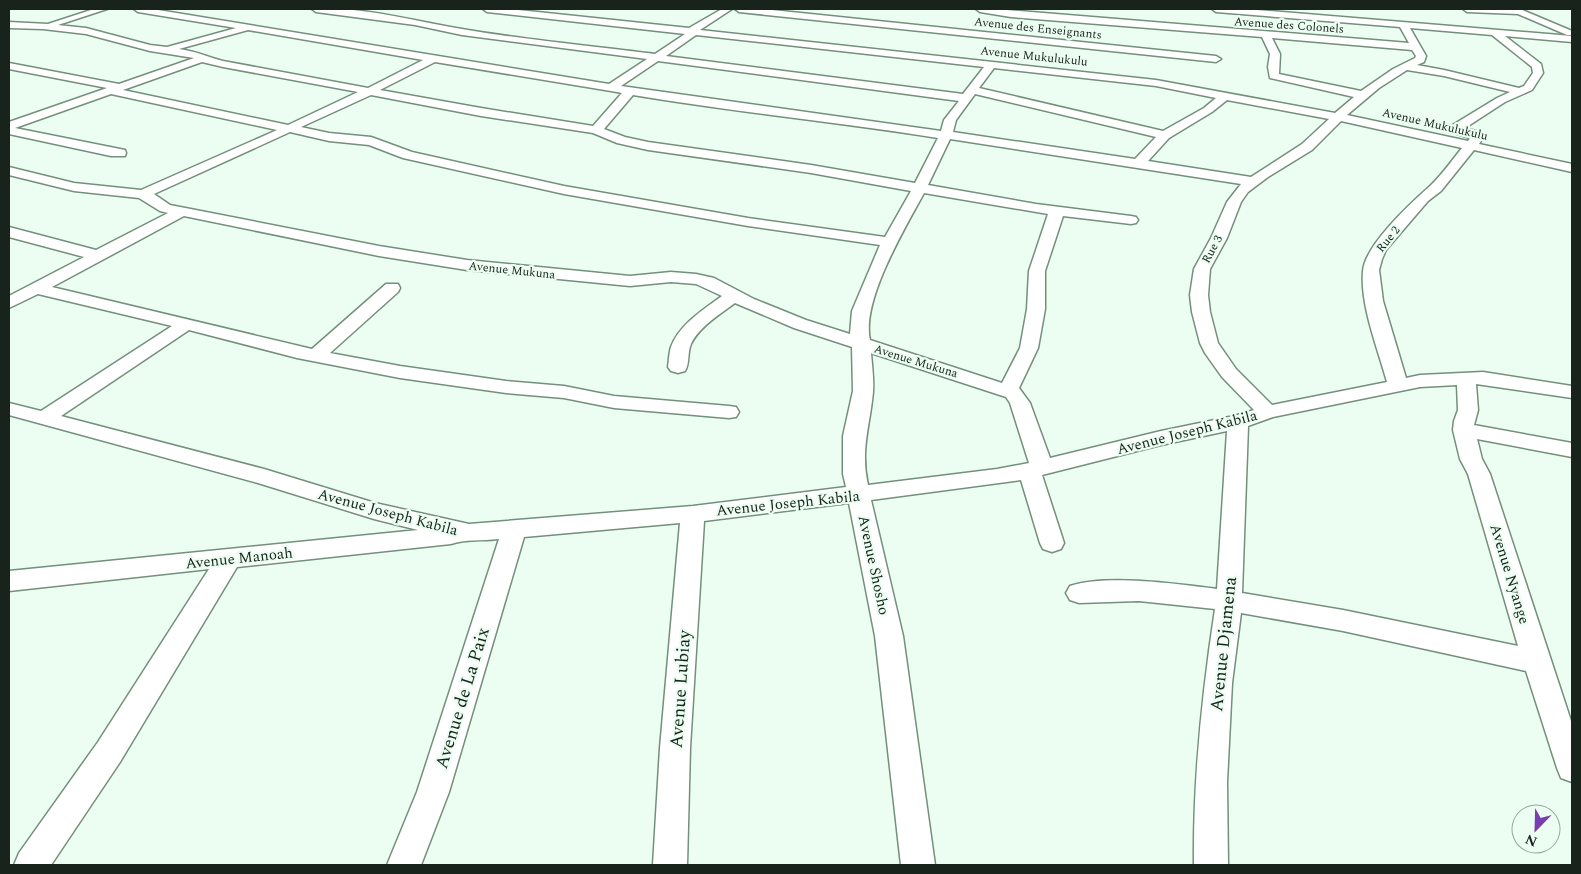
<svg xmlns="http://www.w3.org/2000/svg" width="1581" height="874" font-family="Spectral,serif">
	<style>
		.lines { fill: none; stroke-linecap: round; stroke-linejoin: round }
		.minor-casing { stroke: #748f7c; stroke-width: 3 }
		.minor { fill: #fff; fill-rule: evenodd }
		.labels { text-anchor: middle; stroke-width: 4.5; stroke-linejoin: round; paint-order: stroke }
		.far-street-label { font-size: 12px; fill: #18231c; stroke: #ecfef2 }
		.street-label { font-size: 15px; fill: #18231c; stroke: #ecfef2 }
		.near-street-label { font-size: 18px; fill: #18231c; stroke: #ecfef2 }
	</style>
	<rect width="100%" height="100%" fill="#ecfef2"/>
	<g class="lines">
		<g class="minor-casing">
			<g id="minor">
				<path d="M94,9H107L58,25L86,28L150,45L167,47L236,28L138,12L134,9H152L609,84L647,59L462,35L415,25L316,12L312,9C362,6 413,21 462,29C526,40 591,46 655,54L685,34L487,12L483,9H509L689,28L722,9H732L700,30L1156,80L1335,113L1354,97L1270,78L1268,67L1270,54L1262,37L1011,17L980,12L976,9H995L1409,43L1400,27L1216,12L1212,9H1245L1572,36V42L1505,36L1541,64L1543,73L1532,90L1505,102L1465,128L1479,132L1483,138L1479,144L1572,164V172L1474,150L1441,191L1428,201L1386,250L1382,259L1379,270L1383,301L1406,378L1420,375L1483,372L1572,386V398L1476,384L1478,410L1474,425L1572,443V457L1477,439L1482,459L1490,474L1572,724V782L1561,778L1557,768L1526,671L1343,631L1241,613L1232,683L1227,782L1228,865H1194C1193,779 1202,694 1215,609L1139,601L1079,603L1070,600L1066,593L1070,586C1107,574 1177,584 1217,589L1227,431L1161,445L1042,475L1064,543L1061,549L1052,552L1043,549L1040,543L1021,480L871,500L903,636L935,865H901L875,636L849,503L704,521L690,748L687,865H653L660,748L680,523L524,537L449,792L421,865H387L417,792L499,539C482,541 465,539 451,544L237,567L120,762L51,865H14L19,853L98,742L209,569L9,591V571L418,530L374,519L258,483L9,415V403L41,411L172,326L38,294L9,308V296L84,257L9,237V227L96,250L168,213L160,211L139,198L74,191L9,175V167L74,183L141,190L277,130L111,94L15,128L125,150L126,153L125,156H111L9,134V122L107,88L9,69V63L119,84L194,58L150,51L86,34L43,29L9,28V22L48,24ZM1410,28L1492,35L1532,67L1533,73L1524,86L1519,88L1444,70L1417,65L1424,62L1426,56ZM248,30L423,60L368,88L223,61C208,57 195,51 179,49ZM696,35L984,67L963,94L666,56ZM1272,38L1412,50L1416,56L1415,58L1393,69L1361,91L1279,74L1280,54ZM658,61L959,101L944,120L941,131L621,86ZM202,62L223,67L358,92L288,125L123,90ZM435,62L611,91L622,93L593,126L481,108L380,90ZM994,68L1156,86L1216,98L1204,108L1163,131L979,88ZM1407,70L1444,76L1510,92L1497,98L1451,126L1449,129L1451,132L1470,138L1468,141L1347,115L1379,88ZM975,94L1156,137L1135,159L953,132L956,120ZM371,95L481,116L593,133L617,143L648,150L811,173L911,191L885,237L748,218L564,186L412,152L371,137L329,133L301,127ZM633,95C734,112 837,122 938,138L915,183L811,165L648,142L625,137L604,129ZM1227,100L1329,119L1302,144L1251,177L1148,161L1169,138L1212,112ZM1341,121L1462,148C1452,160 1442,175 1430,186C1412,202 1365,245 1363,271C1360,305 1378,349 1387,382L1272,405L1236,369L1218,343L1210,312L1208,295L1210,269L1227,238L1241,202L1248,192L1268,177L1312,150ZM290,132L329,141L369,145L403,158L564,194L748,226L880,245L852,311L850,334L806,320L754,299L714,278L696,274L671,272L630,276L467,260L379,246L170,205L154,194ZM950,139L1241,184L1227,202L1211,238L1194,269L1190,295L1192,312L1200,343L1205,353L1222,377L1254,410L1234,416L1161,431L1050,458L1030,403L1019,388L1038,348L1045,309V271L1063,216L1131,224L1136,223L1138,220L1136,217L1131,216L1036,204L928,185ZM924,193L1048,214L1029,271L1027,309L1020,348L1002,383L870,340C861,301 905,228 924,193ZM184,216L379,256L467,270L630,286L671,282L696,284L722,296C704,309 679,325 671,347C669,353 669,361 668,367L671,371L678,373L685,371C690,363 687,353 691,344C699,327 720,314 735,303L794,328L852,347L853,391L843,436V474L846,487L693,506L469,524L375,503L264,469L61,416L189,330L297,358L400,378L506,393L564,398L614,408L729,418L736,417L739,412L736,407L729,406L614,396L564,386L506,381L400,366L330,353L398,292L400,288L398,284H386L312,349L52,287ZM871,353L1006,397L1010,403L1029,463L997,469L868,485C860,449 870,426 873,392C874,380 872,366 871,353ZM1457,385L1458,410L1454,421L1453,430L1460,459L1468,474L1518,646L1343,610L1242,593L1248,426L1273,417L1420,387Z"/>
				<path d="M735,9H762L1216,56L1221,59L1216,62L739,12Z"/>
				<path d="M1463,9H1520L1572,31V35H1567L1518,14L1467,12Z"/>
			</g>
		</g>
		<use href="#minor" class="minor"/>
	</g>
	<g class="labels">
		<g class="far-street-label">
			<text transform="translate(1289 25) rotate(4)" y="4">Avenue des Colonels</text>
			<text transform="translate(1038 28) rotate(6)" y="4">Avenue des Enseignants</text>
			<text transform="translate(1034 56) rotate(6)" y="4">Avenue Mukulukulu</text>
			<text transform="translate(1435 124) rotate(13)" y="4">Avenue Mukulukulu</text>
			<text transform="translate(1388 239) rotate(-51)" y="4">Rue 2</text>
			<text transform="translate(1212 249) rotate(-62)" y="4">Rue 3</text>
			<text transform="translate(512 270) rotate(6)" y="4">Avenue Mukuna</text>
			<text transform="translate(916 361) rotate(17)" y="4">Avenue Mukuna</text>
		</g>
		<g class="street-label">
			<text transform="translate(1187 432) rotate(-14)" y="5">Avenue Joseph Kabila</text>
			<text transform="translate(788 503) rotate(-6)" y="5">Avenue Joseph Kabila</text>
			<text transform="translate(388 512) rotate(15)" y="5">Avenue Joseph Kabila</text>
			<text transform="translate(239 558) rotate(-6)" y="5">Avenue Manoah</text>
			<text transform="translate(874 565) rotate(78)" y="5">Avenue Shosho</text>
			<text transform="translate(1510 574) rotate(73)" y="5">Avenue Nyange</text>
		</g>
		<g class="near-street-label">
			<text transform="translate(1223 644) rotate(-84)" y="6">Avenue Djamena</text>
			<text transform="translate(680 689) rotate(-86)" y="6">Avenue Lubiay</text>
			<text transform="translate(462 698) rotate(-73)" y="6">Avenue de La Paix</text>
		</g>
	</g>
	<rect width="1581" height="874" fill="none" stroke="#18231c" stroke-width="20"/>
	<g transform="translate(1536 829) rotate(203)"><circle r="24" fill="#ecfef2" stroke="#97a69c"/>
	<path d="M0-4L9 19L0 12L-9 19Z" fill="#793db3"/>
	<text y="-8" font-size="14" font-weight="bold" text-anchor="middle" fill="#18231c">N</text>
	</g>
</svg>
